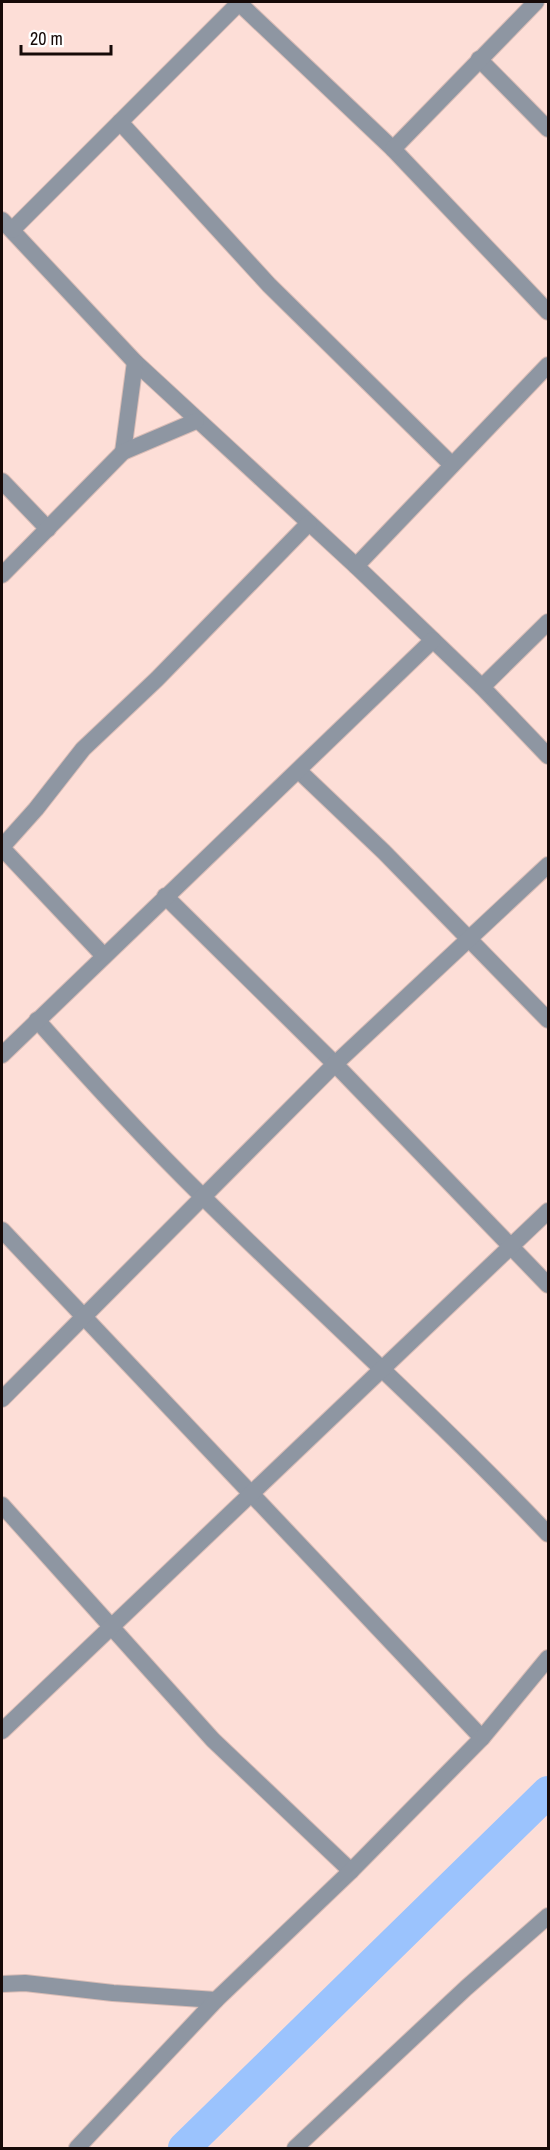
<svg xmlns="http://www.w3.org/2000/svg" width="550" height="2150" font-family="'Archivo Narrow',sans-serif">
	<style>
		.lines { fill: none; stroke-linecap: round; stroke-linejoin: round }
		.canal { stroke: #9bc3fd; stroke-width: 32 }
		.minor-casing { stroke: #d8bcb6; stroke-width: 18 }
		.minor { stroke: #8e96a2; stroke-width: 16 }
	</style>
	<rect width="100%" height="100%" fill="#fdded7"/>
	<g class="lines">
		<path class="canal" d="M184,2148L548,1792"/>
		<g class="minor-casing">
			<g id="minor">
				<path d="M239,3L393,149L548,312"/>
				<path d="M479,59L548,129"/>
				<path d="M120,122L269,285L452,465"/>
				<path d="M393,149L536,2"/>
				<path d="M2,220L135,362L356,566L482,687L548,756"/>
				<path d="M12,230L240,2"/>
				<path d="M123,452L135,362"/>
				<path d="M2,481L48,529"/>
				<path d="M356,566L548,365"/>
				<path d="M2,575L123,452L196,421"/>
				<path d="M482,687L548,622"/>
				<path d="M299,771L384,852L548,1020"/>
				<path d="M2,847L36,809L83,749L157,679L309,523"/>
				<path d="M2,848L103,955"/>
				<path d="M165,896L335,1064L548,1285"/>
				<path d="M37,1020C90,1080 144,1139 201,1195C316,1309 437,1417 548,1534"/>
				<path d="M2,1055L433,640"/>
				<path d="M2,1230L482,1738"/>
				<path d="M2,1399L335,1064L548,865"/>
				<path d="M2,1505L213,1740L351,1871"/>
				<path d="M2,1731L548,1211"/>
				<path d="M2,1984L25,1983L113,1993L216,2000"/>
				<path d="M77,2148L216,2000L351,1871L482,1738L548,1658"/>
				<path d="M295,2148L466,1988L548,1916"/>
			</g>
		</g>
		<use href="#minor" class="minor"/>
	</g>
	<rect width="550" height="2150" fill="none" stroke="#160a08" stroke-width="6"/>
	<path d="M21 45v9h90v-9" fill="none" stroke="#160a08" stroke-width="3"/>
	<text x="30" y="45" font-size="18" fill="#160a08" stroke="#ffffff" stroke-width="4.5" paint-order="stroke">20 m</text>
</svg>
